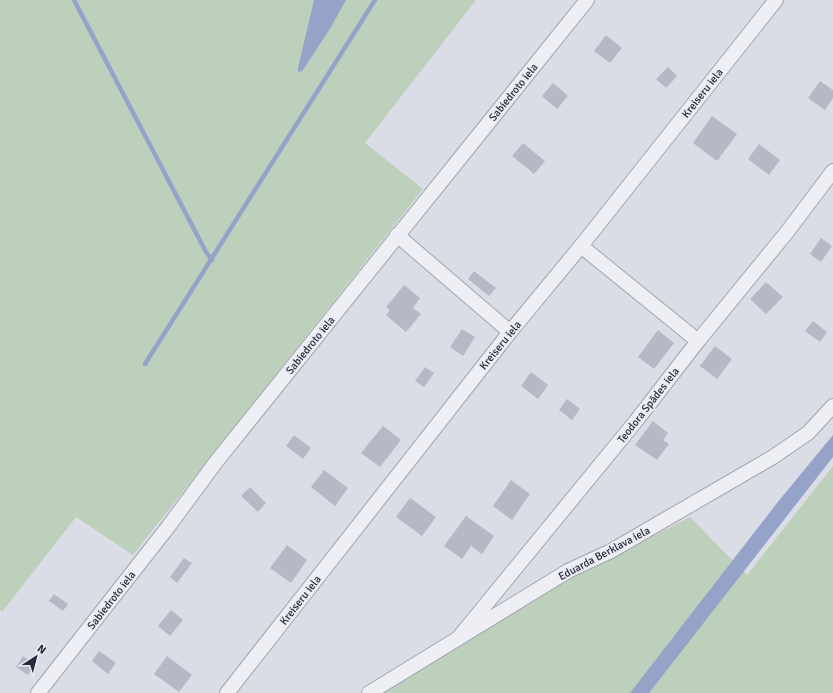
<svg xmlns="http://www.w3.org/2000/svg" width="833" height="693" font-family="Signika,sans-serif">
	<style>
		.green { fill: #bdd0bc }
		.water { fill: #95a3c8 }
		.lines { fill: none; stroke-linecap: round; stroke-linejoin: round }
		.stream { stroke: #95a3c8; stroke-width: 4.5 }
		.building { fill: #b6b8c6 }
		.minor-casing { stroke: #a1a3b0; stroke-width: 16 }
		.minor { stroke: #eeeff4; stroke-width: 14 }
		.labels { text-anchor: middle; stroke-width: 4; stroke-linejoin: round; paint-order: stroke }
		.street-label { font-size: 11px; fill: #25293c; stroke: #eaecf4 }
	</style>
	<rect width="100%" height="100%" fill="#dbdde6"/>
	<g class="green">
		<path d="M0,0H476L365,143L423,189L133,555L76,517L2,612L0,610Z"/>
		<path d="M833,466V693H383L571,578L690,517L747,575Z"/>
	</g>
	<g class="water">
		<path d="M314,0H346L331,27L305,67L302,71L298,72V68Z"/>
		<path d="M833,435V457L649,693H630L777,503Z"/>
	</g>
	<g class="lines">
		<g class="stream">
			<path d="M74,0L206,252L212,260"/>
			<path d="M145,364L375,0"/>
		</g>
	</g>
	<g class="building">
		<path d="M606,35L622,48L610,63L594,51Z"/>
		<path d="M668,67L677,76L666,88L656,79Z"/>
		<path d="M820,81L833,90V98L825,110L808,98Z"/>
		<path d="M553,83L568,96L557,109L542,96Z"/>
		<path d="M712,116L737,134L717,161L693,143Z"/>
		<path d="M523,143L545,161L534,174L512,156Z"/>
		<path d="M759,144L780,160L769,175L748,159Z"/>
		<path d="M821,238L832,246L821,262L810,254Z"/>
		<path d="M474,271L496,288L489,296L468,279Z"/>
		<path d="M766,282L783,297L766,314L750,299Z"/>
		<path d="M404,285L420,298L413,308L421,314L406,332L386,315L390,310L386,307Z"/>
		<path d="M813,321L827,332L820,342L805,331Z"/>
		<path d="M462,329L475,337L463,356L450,347Z"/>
		<path d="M658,330L674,343L654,369L638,357Z"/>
		<path d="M715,346L732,359L717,379L700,366Z"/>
		<path d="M425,367L434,373L424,387L415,381Z"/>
		<path d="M531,372L548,385L538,399L521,386Z"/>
		<path d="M567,399L580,409L572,420L559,410Z"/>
		<path d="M653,421L668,433L663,440L669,444L657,460L635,445Z"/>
		<path d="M383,426L401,440L380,467L361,453Z"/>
		<path d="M294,435L311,448L303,459L286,446Z"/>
		<path d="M324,470L348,488L335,506L311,487Z"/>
		<path d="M511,480L530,494L512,520L493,506Z"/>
		<path d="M250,487L266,503L258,512L241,496Z"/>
		<path d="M410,498L436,517L422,536L396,517Z"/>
		<path d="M466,516L494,536L482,554L471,546L462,559L444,546Z"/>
		<path d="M287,545L307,560L291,583L270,568Z"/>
		<path d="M184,558L192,563L177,583L170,577Z"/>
		<path d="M54,594L68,604L63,611L49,601Z"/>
		<path d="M171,610L183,620L170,636L158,626Z"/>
		<path d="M99,651L116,663L108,674L92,661Z"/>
		<path d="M23,656L35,664L28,675L16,667Z"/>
		<path d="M167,656L192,675L179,692L154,674Z"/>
	</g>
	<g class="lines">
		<g class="minor-casing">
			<g id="minor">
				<path d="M397,235L510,332"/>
				<path d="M581,246L698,341"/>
				<path d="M460,636L636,421L698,341L787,232L833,171"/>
				<path d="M38,693L168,527L216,462L587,0"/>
				<path d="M227,693L510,332L581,246L776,0"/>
				<path d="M369,693L568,571L611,551L773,457L808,433L833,406"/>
			</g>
		</g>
		<use href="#minor" class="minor"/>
	</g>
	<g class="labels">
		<g class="street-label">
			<text transform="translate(513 92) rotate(-51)" y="4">Sabiedroto iela</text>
			<text transform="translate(702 93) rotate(-52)" y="4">Kreiseru iela</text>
			<text transform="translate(310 345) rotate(-51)" y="4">Sabiedroto iela</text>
			<text transform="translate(500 345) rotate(-51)" y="4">Kreiseru iela</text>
			<text transform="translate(648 405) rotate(-52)" y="4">Teodora Spādes iela</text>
			<text transform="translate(604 553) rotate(-28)" y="4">Eduarda Berklava iela</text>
			<text transform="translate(111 600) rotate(-52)" y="4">Sabiedroto iela</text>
			<text transform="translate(300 600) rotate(-52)" y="4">Kreiseru iela</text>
		</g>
	</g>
	<g transform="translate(36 657) rotate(36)" stroke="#eaecf4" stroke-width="3" paint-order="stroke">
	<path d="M0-3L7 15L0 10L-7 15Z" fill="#25293c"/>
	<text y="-6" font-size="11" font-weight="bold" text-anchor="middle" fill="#25293c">N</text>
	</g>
</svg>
